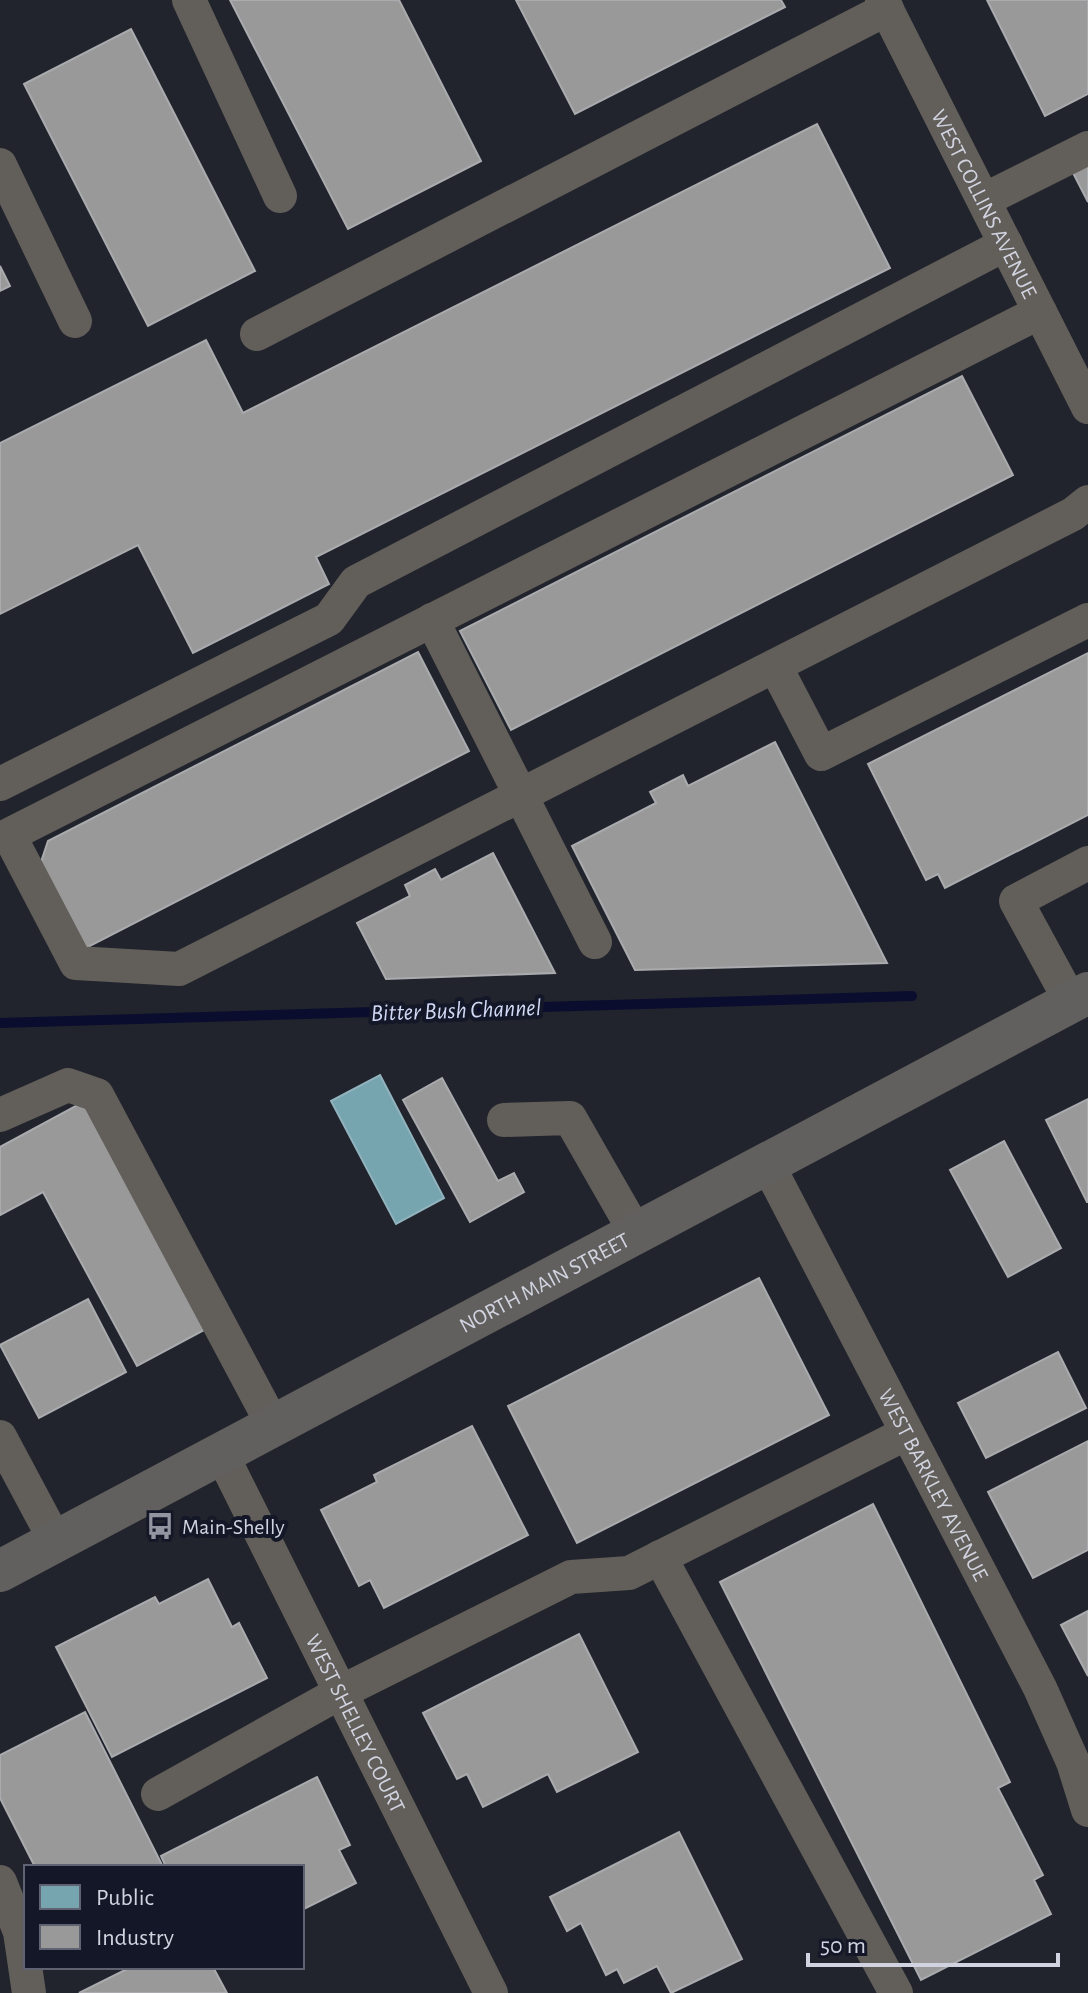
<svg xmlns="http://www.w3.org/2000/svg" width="1088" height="1993" font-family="'Alegreya Sans',sans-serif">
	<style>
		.public { fill: #76a5af; stroke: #91b3be; stroke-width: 2 }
		.industry { fill: #999; stroke: #aaabae; stroke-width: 2 }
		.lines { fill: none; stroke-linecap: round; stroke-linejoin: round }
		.stream { stroke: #0a0d2e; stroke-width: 10 }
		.minor { stroke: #625e5a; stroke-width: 34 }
		.major { stroke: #62605e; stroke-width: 42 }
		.labels { text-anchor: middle; stroke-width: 8; stroke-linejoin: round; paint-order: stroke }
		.street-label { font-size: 22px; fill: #d1d4e0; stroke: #131727 }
		.poi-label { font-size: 22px; fill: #d1d4e0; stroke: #131727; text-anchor: start }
		.water-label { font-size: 24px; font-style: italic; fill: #d1d9f5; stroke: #131727 }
	</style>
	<rect width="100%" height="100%" fill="#21242c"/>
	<path class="public" d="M380,1075L444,1198L396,1224L331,1101Z"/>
	<g class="industry">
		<path d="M230,0H399L481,161L348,229Z"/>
		<path d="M516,0H781L785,7L575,114Z"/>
		<path d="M987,0H1088V94L1045,116Z"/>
		<path d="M131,29L255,271L148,326L24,84Z"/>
		<path d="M817,124L890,268L316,557L329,584L193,653L138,545L0,614V443L206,340L243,413Z"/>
		<path d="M1088,163V202L1072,171Z"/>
		<path d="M0,266L10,286L0,291Z"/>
		<path d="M962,376L1013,475L511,730L460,631Z"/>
		<path d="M418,652L469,751L86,948L41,862L48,841Z"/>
		<path d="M1088,653V815L945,888L938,874L926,880L868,764Z"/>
		<path d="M775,742L887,963L635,970L572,846L656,803L650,792L683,775L688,786Z"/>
		<path d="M493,853L555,973L386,979L357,923L410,896L405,885L435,869L441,880Z"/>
		<path d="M442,1078L498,1181L514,1173L524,1192L470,1222L403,1100Z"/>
		<path d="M1088,1099V1202H1087L1046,1120Z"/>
		<path d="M83,1102L204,1330L137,1366L43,1192L0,1215V1147Z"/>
		<path d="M1004,1141L1061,1248L1008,1277L950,1170Z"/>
		<path d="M759,1278L829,1415L577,1543L508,1406Z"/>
		<path d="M88,1299L126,1372L39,1418L0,1345Z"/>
		<path d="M1058,1352L1086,1408L986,1458L958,1403Z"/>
		<path d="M472,1426L528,1535L384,1608L370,1580L359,1586L321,1510L377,1482L374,1475Z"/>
		<path d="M1088,1441V1550L1033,1578L988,1492Z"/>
		<path d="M873,1504L1010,1782L998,1788L1043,1875L1034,1880L1051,1914L921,1980L720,1582Z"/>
		<path d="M208,1579L232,1627L239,1623L267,1678L112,1757L56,1647L155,1597L159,1604Z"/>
		<path d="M1088,1611V1676L1061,1625Z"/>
		<path d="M579,1634L638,1752L557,1792L548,1774L483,1807L467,1774L457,1779L423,1713Z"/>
		<path d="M85,1712L162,1865L159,1867H35L0,1798V1755Z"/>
		<path d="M317,1777L350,1845L339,1850L356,1883L302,1910V1867H166L161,1856Z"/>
		<path d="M679,1832L742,1959L671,1993L657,1966L624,1983L617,1969L606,1975L581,1923L567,1931L550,1897Z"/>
		<path d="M131,1967H213L227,1993H79Z"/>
	</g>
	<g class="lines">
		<path class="stream" d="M0,1023L912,996"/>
		<g class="minor">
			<path d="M189,0L280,196"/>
			<path id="s1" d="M882,0L1088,407"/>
			<path d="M0,165L75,321"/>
			<path d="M984,200L1088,148"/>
			<path d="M1040,312L9,835L76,963L179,969L1073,514L1088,502"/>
			<path d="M257,334L887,9"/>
			<path d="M432,620L595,942"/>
			<path d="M775,666L821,754L1088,620"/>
			<path d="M0,784L329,619L356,582L1006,244"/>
			<path d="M1071,1002L1016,901L1088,863"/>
			<path d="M0,1115L68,1085L97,1095L274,1427"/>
			<path d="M504,1120L570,1118L637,1235"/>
			<path id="s2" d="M768,1165L1040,1688L1073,1762L1088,1810"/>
			<path d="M0,1437L56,1542"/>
			<path id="s3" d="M222,1455L491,1993"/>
			<path d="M660,1557L896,1993"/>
			<path d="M158,1794L341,1692L571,1577L629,1573L907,1433"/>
			<path d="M0,1882L20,1932L29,1993"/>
		</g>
		<path class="major" id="s4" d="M0,1571L1088,993"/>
	</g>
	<defs>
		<g id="bus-bare" transform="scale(2.16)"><path d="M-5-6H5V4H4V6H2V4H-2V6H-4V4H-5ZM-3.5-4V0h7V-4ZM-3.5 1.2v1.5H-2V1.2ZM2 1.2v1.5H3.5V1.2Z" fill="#9396a1" stroke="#131727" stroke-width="2.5" paint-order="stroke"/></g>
	</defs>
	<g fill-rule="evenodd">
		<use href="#bus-bare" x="160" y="1526"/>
	</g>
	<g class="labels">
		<g class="street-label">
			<text dy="8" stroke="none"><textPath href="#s1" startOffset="228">WEST COLLINS AVENUE</textPath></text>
			<text dy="8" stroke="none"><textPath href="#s4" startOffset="616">NORTH MAIN STREET</textPath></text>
			<text dy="8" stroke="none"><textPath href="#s2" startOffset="360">WEST BARKLEY AVENUE</textPath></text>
			<text dy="8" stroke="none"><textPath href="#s3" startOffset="300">WEST SHELLEY COURT</textPath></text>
		</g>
		<g class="poi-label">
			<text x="182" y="1534">Main-Shelly</text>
		</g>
		<g class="water-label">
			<text transform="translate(456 1010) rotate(-2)" y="8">Bitter Bush Channel</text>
		</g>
	</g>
	<rect x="24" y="1865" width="280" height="104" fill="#131727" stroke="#5f6371" stroke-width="2"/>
	<rect x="40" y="1885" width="40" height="24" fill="#76a5af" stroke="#5f6371" stroke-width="2"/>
	<text x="96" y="1905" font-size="24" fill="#d1d4e0">Public</text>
	<rect x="40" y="1925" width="40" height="24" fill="#999999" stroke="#5f6371" stroke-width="2"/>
	<text x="96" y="1945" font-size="24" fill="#d1d4e0">Industry</text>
	<path d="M808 1953v12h250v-12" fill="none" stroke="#d1d4e0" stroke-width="4"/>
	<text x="820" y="1953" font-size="24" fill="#d1d4e0" stroke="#131727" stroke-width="6" paint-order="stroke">50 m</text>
</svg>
